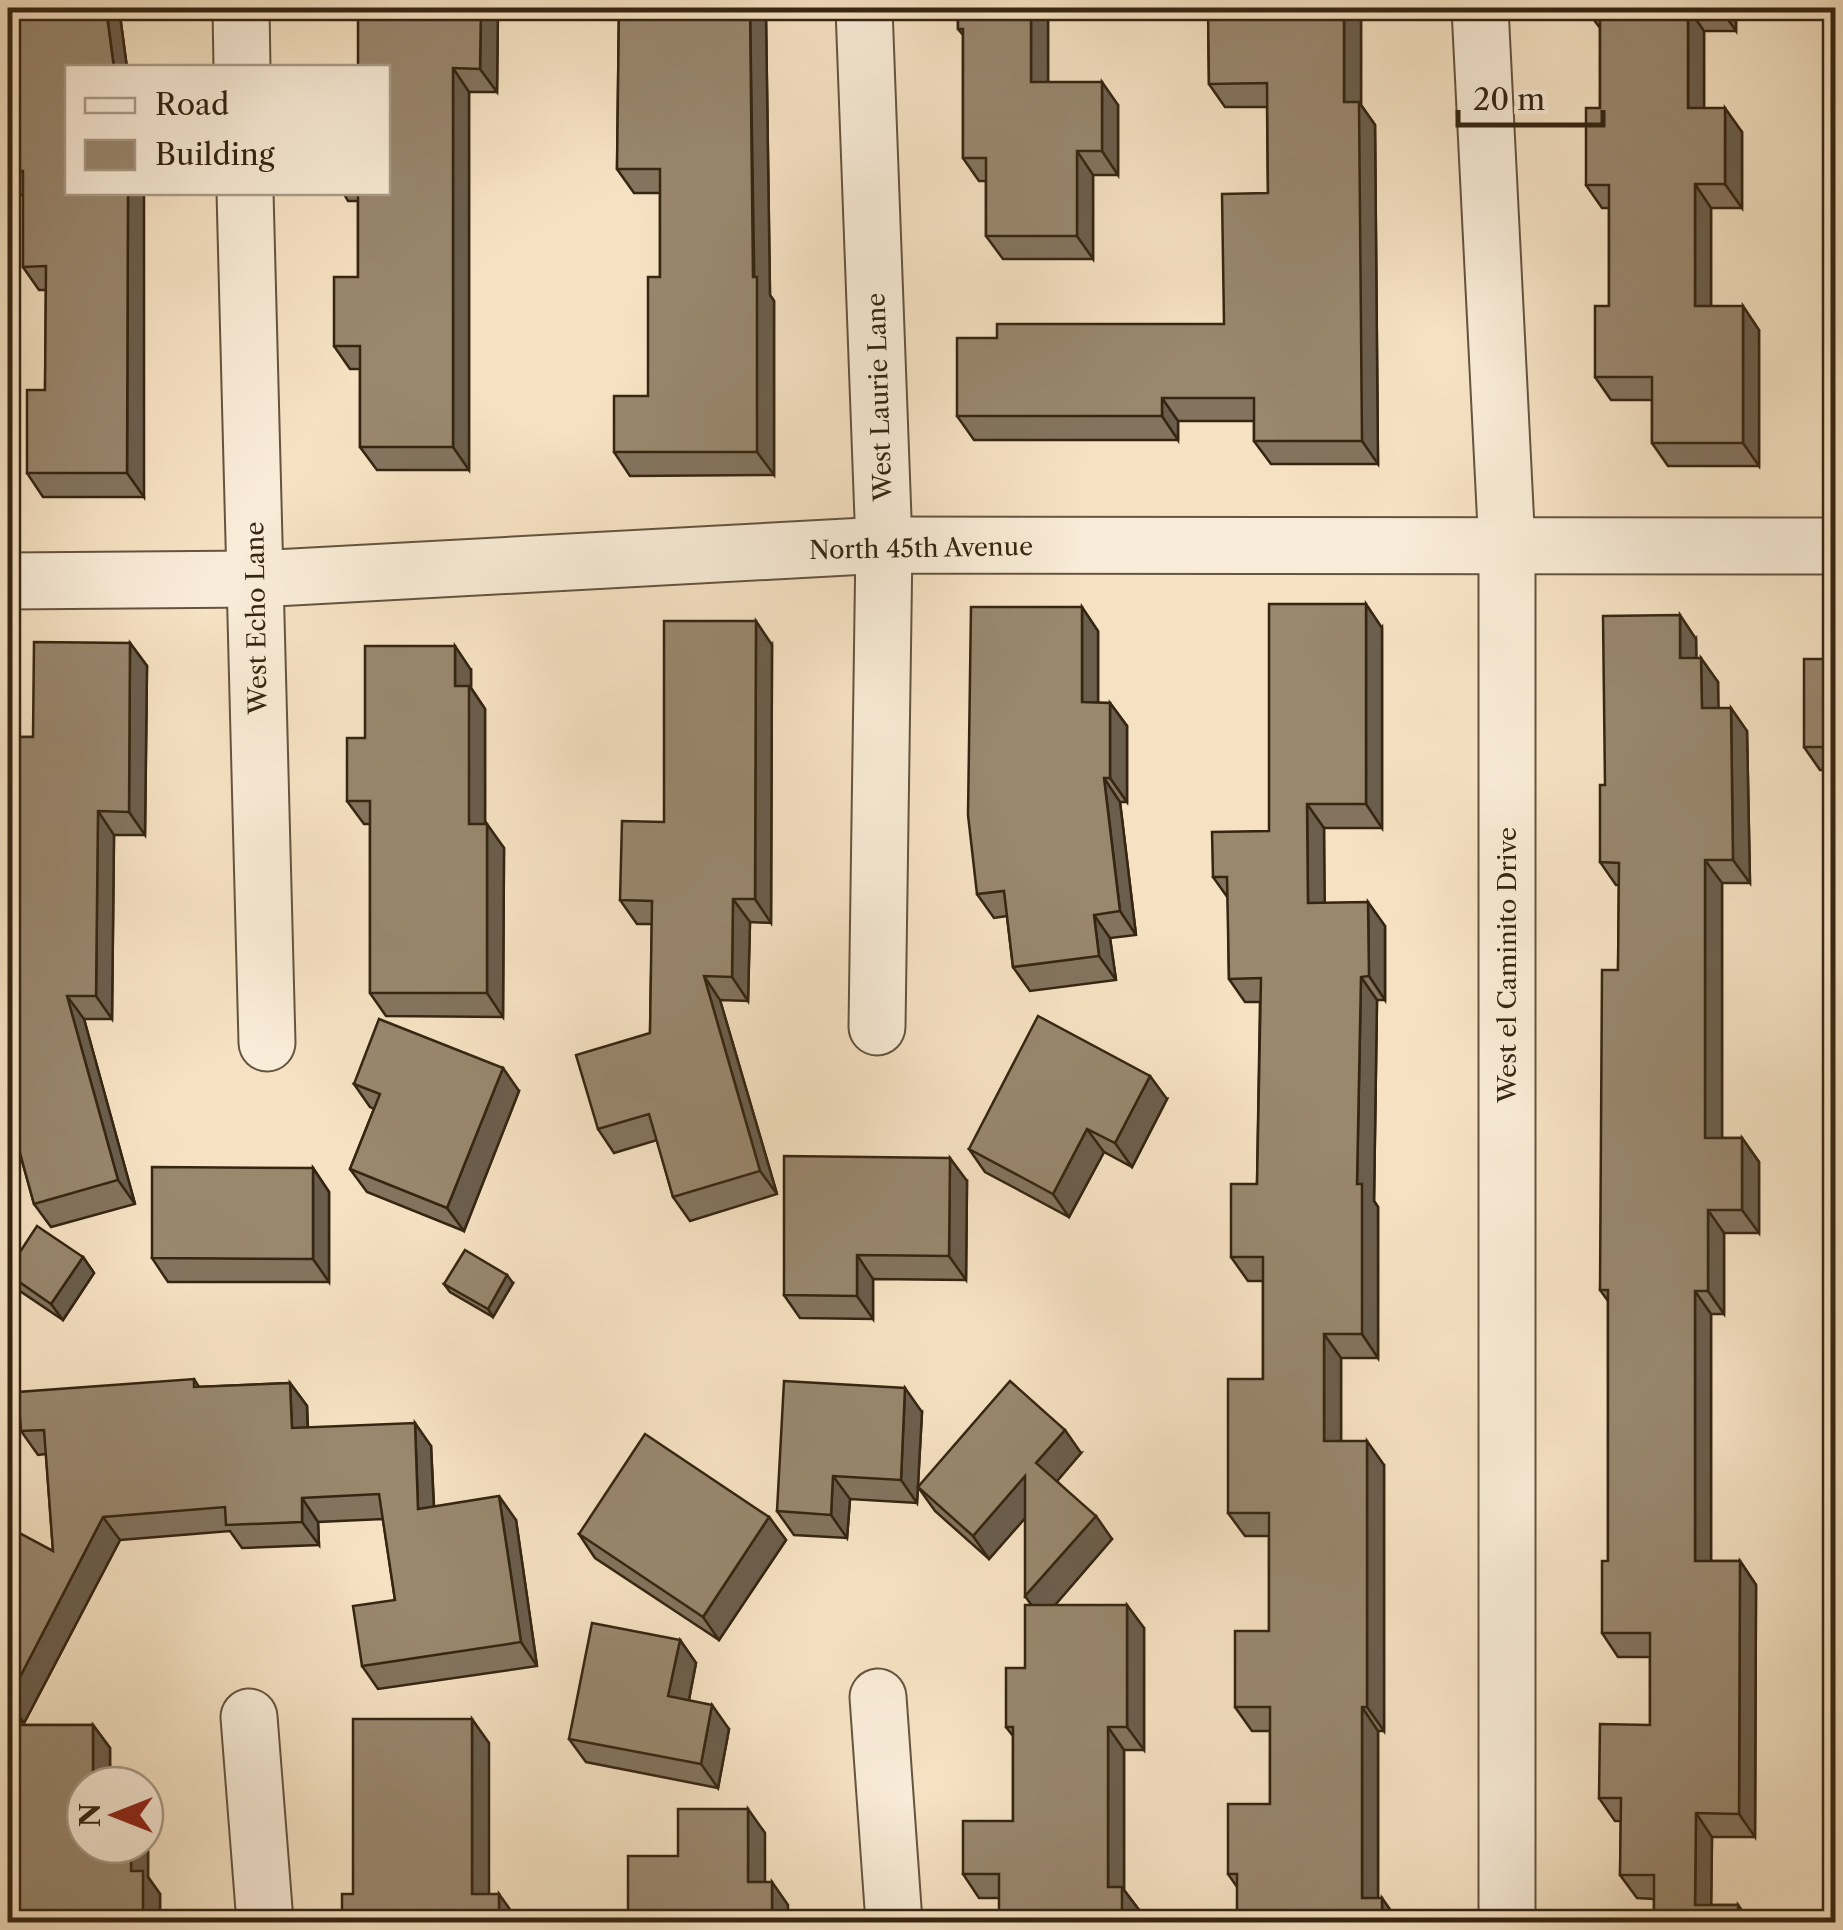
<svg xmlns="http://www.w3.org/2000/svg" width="1843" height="1930" font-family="'Libre Caslon Text',serif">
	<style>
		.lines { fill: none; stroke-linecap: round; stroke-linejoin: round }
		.minor-casing { stroke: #65543e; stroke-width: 59 }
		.minor { stroke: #f9ecd8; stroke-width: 55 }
		.wall { fill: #84745f; stroke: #352511; stroke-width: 2.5 }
		.shaded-wall { fill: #6b5e4d; stroke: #352511; stroke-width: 2.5 }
		.building { fill: #99876e; stroke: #352511; stroke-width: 2.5 }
		.labels { text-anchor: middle; stroke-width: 9; stroke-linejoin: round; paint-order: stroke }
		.street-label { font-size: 25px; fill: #352511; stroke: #f9ecd8 }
	</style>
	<rect width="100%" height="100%" fill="#f6e2c3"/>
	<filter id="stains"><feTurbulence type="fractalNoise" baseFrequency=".002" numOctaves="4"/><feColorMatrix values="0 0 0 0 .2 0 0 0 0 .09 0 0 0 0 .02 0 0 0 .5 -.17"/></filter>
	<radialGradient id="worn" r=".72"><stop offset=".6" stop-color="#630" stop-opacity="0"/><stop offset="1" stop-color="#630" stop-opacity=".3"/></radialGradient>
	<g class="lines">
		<g class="minor-casing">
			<g id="minor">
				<path d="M241,8L242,68"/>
				<path d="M864,8L884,545L877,1027"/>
				<path d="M1480,8L1507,548V1922"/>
				<path d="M245,192L267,1043"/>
				<path d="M8,581L256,579L884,545L1836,546"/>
				<path d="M878,1697L894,1922"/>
				<path d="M249,1717L265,1922"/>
			</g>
		</g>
		<use href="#minor" class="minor"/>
	</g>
	<g class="wall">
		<path d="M8,8H119L127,68H68L144,497H43L27,473L45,390L46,290H39L23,267V195H8Z"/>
		<path d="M358,8H498L497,92H469V470H377L360,447V369H350L334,346L358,277V201H348L343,192H388Z"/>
		<path d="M619,8H760L766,17L770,295L774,301V475L630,476L614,452L648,396L660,277V193H634L617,169Z"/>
		<path d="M958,8H1084V12L1048,11V82L1118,105V175H1093V259H1003L986,236V181H979L963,158V35L958,29Z"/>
		<path d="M1208,8H1353L1361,19V105L1375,125L1378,464H1271L1254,441V421H1178V440H974L957,416L997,338L1224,324L1268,193L1267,107H1225L1209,84Z"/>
		<path d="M1585,8H1736V31H1704V108L1742,132V208H1711V306L1759,330V466H1668L1652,443V400H1611L1595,377L1609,306V208H1602L1586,185L1600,108V28Z"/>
		<path d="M1382,628V828H1324V903L1385,926V1000H1377L1374,1201L1378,1207V1358H1341V1441L1384,1465V1731H1378V1898L1398,1922L1237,1887L1228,1874L1270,1804V1731H1252L1235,1707L1269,1631V1536H1245L1228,1513L1263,1379V1281H1248L1231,1257L1257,1184L1260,1002H1245L1229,979L1228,898L1213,877L1269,831Z"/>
		<path d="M1098,631V703H1110L1127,726V802H1120L1136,935L1110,938L1116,980L1030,991L1013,967L1007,916L994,918L977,894Z"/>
		<path d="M1696,639V658L1718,682V708L1747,731L1750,883H1722V1138H1742L1759,1162V1233H1724V1314H1711V1561H1740L1756,1585L1755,1837H1712L1711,1905H1738L1750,1922H1654V1899L1637,1898L1620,1875L1621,1821H1615L1599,1798L1650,1725V1657H1618L1602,1633L1608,1561V1301L1600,1290L1618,970L1619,885H1616L1600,862L1605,785Z"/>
		<path d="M130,643L147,666L145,835H114L112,1019H84L135,1204L51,1227L34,1204L19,1150L8,1153V737H33Z"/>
		<path d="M772,645L771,923L750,922L748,1001L720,1000L777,1194L690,1221L673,1197L657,1140L614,1153L598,1129L650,1033L652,924H637L620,900L664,822Z"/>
		<path d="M1836,659V770H1820L1804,747Z"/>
		<path d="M471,670V688L485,709V824L504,848L503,1017L386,1016L370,993V824H364L347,801L365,738Z"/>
		<path d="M354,1084L519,1091L464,1231L367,1192L350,1169L374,1109L370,1107Z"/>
		<path d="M1167,1099L1132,1167L1104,1152L1069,1217L985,1172L969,1149Z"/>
		<path d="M313,1168L329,1192V1282H168L152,1258Z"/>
		<path d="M967,1181L966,1280L873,1279V1319L800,1318L784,1295Z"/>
		<path d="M83,1257L94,1273L63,1320L17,1289L8,1275V1270Z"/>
		<path d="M513,1283L493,1317L450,1292L444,1284Z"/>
		<path d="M194,1379L199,1387L290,1383L307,1406L308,1428L431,1446L434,1506L516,1520L537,1666L378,1689L362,1666L395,1600L383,1519L318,1522L319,1545L242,1548L230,1531L120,1540L24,1723L8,1715V1527L53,1551L46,1454L38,1455L21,1431Z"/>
		<path d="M922,1412L917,1503L850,1499L847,1538L794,1535L777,1511Z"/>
		<path d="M1081,1453L1057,1481L1112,1539L1055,1605L1144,1628V1750H1124V1890L1139,1910V1922L999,1898H979L963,1874L1013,1821V1736L1006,1727L1025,1668L1031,1605L1025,1518L989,1559L935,1511L918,1487Z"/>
		<path d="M769,1517L786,1540L719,1640L595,1558L579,1534Z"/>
		<path d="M680,1640L696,1663L689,1700L729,1729L718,1788L586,1762L569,1739Z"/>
		<path d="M8,1725H93L110,1748V1775L138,1785L148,1798V1877L160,1894V1922H11V1870H8Z"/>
	</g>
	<g class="shaded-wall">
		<path d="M106,8H119L127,68H114Z"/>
		<path d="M481,8H498L497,92L480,69Z"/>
		<path d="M750,8H760L766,17L770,295L774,301V475L757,452Z"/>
		<path d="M1031,8H1045L1048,11V105L1031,82Z"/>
		<path d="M1344,8H1353L1361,19V105L1375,125L1378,464L1362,441L1344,102Z"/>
		<path d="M1688,8L1704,31V132L1688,108Z"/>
		<path d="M1720,8H1736V31Z"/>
		<path d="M453,68L469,92V470L453,447Z"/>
		<path d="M1102,82L1118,105V175L1102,151Z"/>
		<path d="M1725,108L1742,132V208L1725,184Z"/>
		<path d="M1077,151L1093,175V259L1077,236Z"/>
		<path d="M1695,184L1711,208V330L1695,306Z"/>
		<path d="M128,192H144V497L127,473Z"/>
		<path d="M1743,306L1759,330V466L1743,443Z"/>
		<path d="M1162,398L1178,421V440L1162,416Z"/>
		<path d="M1366,604L1382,628V828L1366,804Z"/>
		<path d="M1082,607L1098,631V726L1082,702Z"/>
		<path d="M1680,615L1696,639L1697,682L1680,658Z"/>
		<path d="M756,621L772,645L771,923L755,899Z"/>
		<path d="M130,643L147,666L145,835L129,812Z"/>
		<path d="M455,646L471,670V688L485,709V848L469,824L455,686Z"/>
		<path d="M1701,658L1718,682L1719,732L1702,708Z"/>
		<path d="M1110,703L1127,726V802L1110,778Z"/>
		<path d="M1731,708L1747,731L1750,883L1733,860Z"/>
		<path d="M1104,778L1120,802L1136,935L1120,911Z"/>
		<path d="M1307,804L1324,828L1325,926L1308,903Z"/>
		<path d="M98,811L114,835L112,1019L96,996Z"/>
		<path d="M487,824L504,848L503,1017L487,993Z"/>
		<path d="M1705,860L1722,883V1161L1705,1138Z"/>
		<path d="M733,899L750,922L748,1001L732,977Z"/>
		<path d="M1368,902L1385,926V1000L1369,976Z"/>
		<path d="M1094,915L1110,938L1116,980L1099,956Z"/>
		<path d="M704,976L720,1000L777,1194L760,1171Z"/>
		<path d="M1361,977L1377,1000L1374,1201L1378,1207V1358L1362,1334L1357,1184Z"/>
		<path d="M67,996L84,1019L135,1204L118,1180Z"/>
		<path d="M503,1068L519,1091L464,1231L447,1208Z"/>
		<path d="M1150,1076L1167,1099L1132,1167L1115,1143Z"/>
		<path d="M1087,1129L1104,1152L1069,1217L1053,1194Z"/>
		<path d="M1742,1138L1759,1162V1233L1742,1210Z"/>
		<path d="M950,1158L967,1181L966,1280L949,1256Z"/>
		<path d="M313,1168L329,1192V1282L313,1259Z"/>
		<path d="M1708,1210L1724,1233V1314L1708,1291Z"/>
		<path d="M857,1255L873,1279V1319L857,1296Z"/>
		<path d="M83,1257L94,1273L63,1320L51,1304Z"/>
		<path d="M507,1275L513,1283L493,1317L488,1309Z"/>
		<path d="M1695,1291L1711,1314V1585L1695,1561Z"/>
		<path d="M1324,1334L1341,1358V1465L1324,1441Z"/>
		<path d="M290,1383L307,1406L308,1452L292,1428Z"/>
		<path d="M905,1388L922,1412L917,1503L901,1480Z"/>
		<path d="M415,1423L431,1446L435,1532L418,1509Z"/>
		<path d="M1065,1430L1081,1453L1052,1487L1036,1463Z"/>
		<path d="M1367,1441L1384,1465V1731L1367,1707Z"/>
		<path d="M833,1476L850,1499L847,1538L831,1515Z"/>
		<path d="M1025,1476L1042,1499L989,1559L973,1536Z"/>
		<path d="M499,1496L516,1520L537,1666L521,1642Z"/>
		<path d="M302,1498L318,1522L319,1545L302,1522Z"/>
		<path d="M1096,1516L1112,1539L1042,1620L1025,1596Z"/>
		<path d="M103,1517L120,1540L24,1723L8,1700Z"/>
		<path d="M769,1517L786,1540L719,1640L703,1617Z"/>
		<path d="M1740,1561L1756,1585L1755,1837L1739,1814Z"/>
		<path d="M1127,1605L1144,1628V1750L1127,1727Z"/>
		<path d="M680,1640L696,1663L685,1720L668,1696Z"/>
		<path d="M712,1705L729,1729L718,1788L701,1764Z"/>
		<path d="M1362,1707L1378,1731V1921L1362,1898Z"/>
		<path d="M472,1719L489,1743V1918L472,1894Z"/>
		<path d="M93,1725L110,1748V1785L93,1775Z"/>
		<path d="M1108,1727L1124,1750V1890L1139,1910V1922H1122L1108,1887Z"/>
		<path d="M145,1795L148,1798V1877L160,1894V1922H146L143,1919L131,1871V1845H145Z"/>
		<path d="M748,1809L765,1833V1905L748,1882Z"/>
		<path d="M1696,1813L1712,1837L1711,1922L1695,1905Z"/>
		<path d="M772,1882L788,1905V1922H772Z"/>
		<path d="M499,1894L516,1918V1922H499Z"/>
		<path d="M1382,1898L1398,1921V1922H1382Z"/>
		<path d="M1738,1905L1750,1922H1738Z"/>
	</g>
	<g class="building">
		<path d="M8,8H106L114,68H68V192H128L127,473H27V390H45L46,266L23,267V171H8Z"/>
		<path d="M358,8H481L480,69L453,68V447H360V346H334V277H358V192H388V68H358Z"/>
		<path d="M619,8H750L753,277H757V452H614V396H648V277H660V169H617Z"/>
		<path d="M958,8H1031V82H1102V151H1077V236H986V158H963V29H958Z"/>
		<path d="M1208,8H1344V102H1359L1362,441H1254V398H1162V416H957V338H997V324H1224L1222,194L1268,193L1267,83L1209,84Z"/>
		<path d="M1600,8H1720H1688V108H1725V184H1695V306H1743V443H1652V377H1595V306H1609V185H1586V108H1600Z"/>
		<path d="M1269,604H1366V804H1307L1308,903L1368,902L1369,976L1361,977L1357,1184H1362V1334H1324V1441H1367V1707H1362V1898H1382V1922H1237V1874H1228V1804H1270V1707H1235V1631H1269V1513H1228V1379H1263V1257H1231V1184H1257L1261,978L1229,979L1227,877H1213L1212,832L1269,831Z"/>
		<path d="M971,607H1082V702L1110,703V778H1104L1120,911L1094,915L1099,956L1013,967L1004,891L977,894L968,815Z"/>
		<path d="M1680,615V658H1701L1702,708H1731L1733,860H1705V1138H1742V1210H1708V1291H1695V1561H1740L1739,1814L1696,1813L1695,1905H1738V1922H1654V1875H1620L1621,1798H1599L1600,1724L1650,1725V1633H1602V1561H1608V1290H1600L1602,970H1618L1619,863L1600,862V785H1605L1603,616Z"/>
		<path d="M664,621H756L755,899H733L732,977L704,976L760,1171L673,1197L649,1114L598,1129L576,1055L650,1033L652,901L620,900L622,821L664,822Z"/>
		<path d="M34,642L130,643L129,812L98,811L96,996H67L118,1180L34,1204L12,1124L8,1125V737H33Z"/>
		<path d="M365,646H455V686H469V824H487V993H370V801H347V738H365Z"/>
		<rect x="1804" y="659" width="32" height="88"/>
		<path d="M1038,1016L1150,1076L1115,1143L1087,1129L1053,1194L969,1149Z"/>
		<path d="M379,1019L503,1068L447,1208L350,1169L380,1094L354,1084Z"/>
		<path d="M784,1156L950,1158L949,1256L857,1255V1296L784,1295Z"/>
		<path d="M152,1167L313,1168V1259L152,1258Z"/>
		<path d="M37,1226L83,1257L51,1304L8,1274V1270Z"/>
		<path d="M465,1250L507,1275L488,1309L444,1284Z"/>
		<path d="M194,1379V1387L290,1383L292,1428L415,1423L418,1509L499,1496L521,1642L362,1666L353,1606L395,1600L379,1494L302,1498V1522L226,1525L225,1507L103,1517L8,1700V1527L53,1551L44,1430L21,1431L18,1392Z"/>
		<path d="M784,1381L905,1388L901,1480L833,1476L831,1515L777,1511Z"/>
		<path d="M1010,1381L1065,1430L1036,1463L1096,1516L1025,1596V1476L973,1536L918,1487Z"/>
		<path d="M645,1434L769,1517L703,1617L579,1534Z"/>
		<path d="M1025,1605H1127V1727H1108V1887H1122V1922H999V1874H963V1821H1013V1727H1006V1668H1025Z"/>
		<path d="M592,1623L680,1640L668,1696L712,1705L701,1764L569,1739Z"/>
		<path d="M353,1719H472V1894H499V1922H342V1894H353Z"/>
		<path d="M8,1725H93V1775H131V1785H85V1845H131V1871H143V1919H98V1922H11V1846H8Z"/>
		<path d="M678,1809H748V1882H772V1922H628V1856H678Z"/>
	</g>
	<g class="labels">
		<g class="street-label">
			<text transform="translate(879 397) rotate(-92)" y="9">West Laurie Lane</text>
			<text transform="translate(921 548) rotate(-1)" y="9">North 45th Avenue</text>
			<text transform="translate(256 618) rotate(-91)" y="9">West Echo Lane</text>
			<text transform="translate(1507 965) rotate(-90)" y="9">West el Caminito Drive</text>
		</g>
	</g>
	<rect width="1843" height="1930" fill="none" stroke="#f6e2c3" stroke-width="40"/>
	<rect x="10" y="10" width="1823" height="1910" fill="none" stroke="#352511" stroke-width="5"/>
	<rect x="20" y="20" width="1803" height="1890" fill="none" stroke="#352511" stroke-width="2.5"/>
	<rect x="65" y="65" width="325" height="130" fill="#f9ecd8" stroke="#ab9c88" stroke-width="2.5"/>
	<rect x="85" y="98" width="50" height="15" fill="#f9ecd8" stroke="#ab9c88" stroke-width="2.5"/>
	<text x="155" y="115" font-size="30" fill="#352511">Road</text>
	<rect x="85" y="140" width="50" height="30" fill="#99876e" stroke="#ab9c88" stroke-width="2.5"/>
	<text x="155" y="165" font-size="30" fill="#352511">Building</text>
	<g transform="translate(115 1815) rotate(270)"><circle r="48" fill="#f9ecd8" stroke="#ab9c88" stroke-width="2.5"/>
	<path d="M0-8L18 38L0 25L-18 38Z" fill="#8f2418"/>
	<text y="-15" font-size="28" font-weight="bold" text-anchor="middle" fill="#352511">N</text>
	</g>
	<path d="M1458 110v15h145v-15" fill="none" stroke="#352511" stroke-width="5"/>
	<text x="1473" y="110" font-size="30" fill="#352511" stroke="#f9ecd8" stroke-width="8" paint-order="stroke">20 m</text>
	<rect width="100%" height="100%" filter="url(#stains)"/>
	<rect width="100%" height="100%" fill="url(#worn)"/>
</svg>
